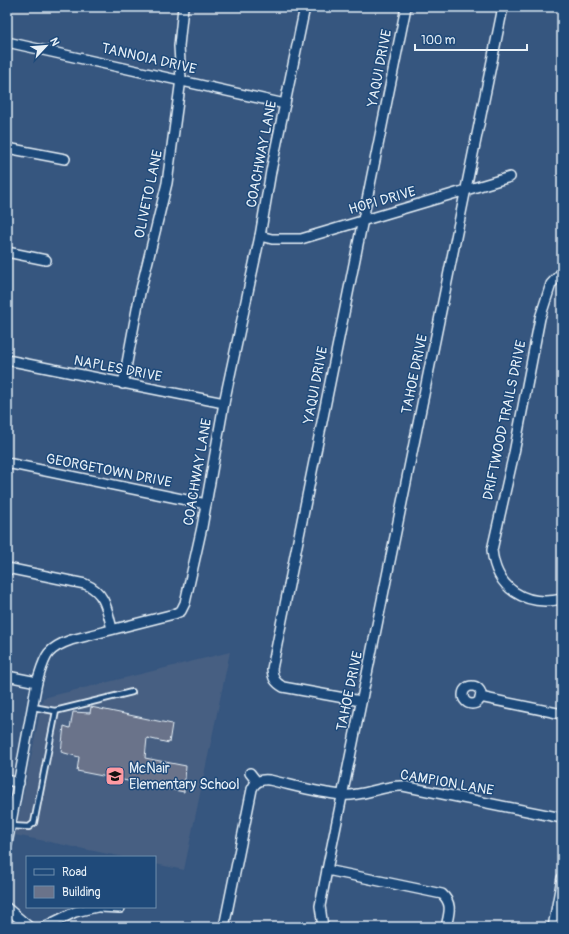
<svg xmlns="http://www.w3.org/2000/svg" width="569" height="934" font-family="Pangolin,sans-serif">
	<style>
		.built { fill: #465f82 }
		.building { fill: #6a738a; stroke: #e8f1f8 }
		.lines { fill: none; stroke-linecap: round; stroke-linejoin: round }
		.lane-casing { stroke: #e8f1f8; stroke-width: 8 }
		.street-casing { stroke: #e8f1f8; stroke-width: 12 }
		.lane { stroke: #1f4a7a; stroke-width: 4.5 }
		.street { stroke: #1f4a7a; stroke-width: 9 }
		.labels { text-anchor: middle; stroke-width: 3; stroke-linejoin: round; paint-order: stroke }
		.street-label { font-size: 14px; fill: #e8f1f8; stroke: #1f4a7a }
		.poi-label { font-size: 14px; fill: #e8f1f8; stroke: #1f4a7a; text-anchor: start }
	</style>
	<rect width="100%" height="100%" fill="#36567f"/>
	<filter id="ink" filterUnits="userSpaceOnUse"><feTurbulence type="fractalNoise" baseFrequency=".025" numOctaves="2"/><feDisplacementMap in="SourceGraphic" scale="8" xChannelSelector="R" yChannelSelector="G"/><feConvolveMatrix kernelMatrix="1 2 1 2 8 2 1 2 1" color-interpolation-filters="sRGB"/></filter>
	<g filter="url(#ink)">
		<path class="built" d="M230,652L184,870L155,864V857H123L15,835L43,698Z"/>
		<path class="building" d="M91,707L172,724L169,743L147,738L145,758L186,766L184,792L77,771L79,757L61,752L64,726L70,728L73,712L90,713Z"/>
		<g class="lines">
			<g class="lane-casing">
				<g id="lane">
					<path d="M33,707L55,711L132,692"/>
					<path d="M11,826L29,827L34,823L56,711"/>
				</g>
			</g>
			<g class="street-casing">
				<g id="street">
					<path d="M7,42L285,104"/>
					<path d="M7,148L65,159"/>
					<path d="M260,236L272,239H301L510,177"/>
					<path d="M7,252L46,260"/>
					<path d="M562,272L551,284L540,318L514,453L492,550C496,589 525,607 562,599"/>
					<path d="M7,360L224,403"/>
					<path d="M123,384L140,293L167,183L181,79L179,46L183,7"/>
					<path d="M7,463L206,504"/>
					<path d="M7,568L85,584C105,592 107,609 112,629"/>
					<path d="M7,676L37,682"/>
					<circle cx="472" cy="695" r="9"/>
					<path d="M480,697L562,714"/>
					<path d="M361,701L283,687C275,682 273,679 272,669L406,7"/>
					<path d="M250,773L257,782"/>
					<path d="M7,780L19,783"/>
					<path d="M7,844L37,682C45,657 45,649 71,640L174,614L181,611L185,603L202,527L224,403L260,236L271,171L305,7"/>
					<path d="M327,870L442,894C453,904 449,913 446,927"/>
					<path d="M100,907L120,908"/>
					<path d="M7,908L29,927"/>
					<path d="M44,927L75,912L97,907"/>
					<path d="M224,927L252,789C255,782 261,779 269,780C292,785 318,793 342,795C363,797 382,785 403,786L562,818"/>
					<path d="M323,927L320,906L327,870L503,7"/>
					<path d="M553,927L562,878"/>
				</g>
			</g>
			<use href="#lane" class="lane"/>
			<use href="#street" class="street"/>
		</g>
	</g>
	<defs>
		<g id="school-square" transform="scale(1)"><rect x="-9" y="-9" width="18" height="18" rx="4" fill="#ff9aa2" stroke="#1f4a7a"/><path d="M0-5L7-2L0 1L-7-2ZM-4 1L0 2.5L4 1V4Q0 6-4 4Z" fill="#111"/></g>
	</defs>
	<g fill-rule="evenodd">
		<use href="#school-square" x="115" y="776"/>
	</g>
	<g class="labels">
		<g class="street-label">
			<text transform="translate(149 58) rotate(13)" y="5">TANNOIA DRIVE</text>
			<text transform="translate(379 68) rotate(-79)" y="5">YAQUI DRIVE</text>
			<text transform="translate(261 154) rotate(-79)" y="5">COACHWAY LANE</text>
			<text transform="translate(148 194) rotate(-78)" y="5">OLIVETO LANE</text>
			<text transform="translate(382 200) rotate(-16)" y="5">HOPI DRIVE</text>
			<text transform="translate(118 368) rotate(11)" y="5">NAPLES DRIVE</text>
			<text transform="translate(414 374) rotate(-78)" y="5">TAHOE DRIVE</text>
			<text transform="translate(315 385) rotate(-79)" y="5">YAQUI DRIVE</text>
			<text transform="translate(504 420) rotate(-78)" y="5">DRIFTWOOD TRAILS DRIVE</text>
			<text transform="translate(109 470) rotate(11)" y="5">GEORGETOWN DRIVE</text>
			<text transform="translate(197 472) rotate(-80)" y="5">COACHWAY LANE</text>
			<text transform="translate(349 691) rotate(-78)" y="5">TAHOE DRIVE</text>
			<text transform="translate(447 782) rotate(10)" y="5">CAMPION LANE</text>
		</g>
		<g class="poi-label">
			<text x="129" y="773">McNair<tspan x="129" dy="16">Elementary School</tspan></text>
		</g>
	</g>
	<rect width="569" height="934" fill="none" stroke="#1f4a7a" stroke-width="24"/>
	<rect x="12" y="12" width="545" height="910" fill="none" stroke="#e8f1f8" stroke-width="1.5" filter="url(#ink)"/>
	<rect x="26" y="856" width="130" height="52" fill="#1f4a7a" stroke="#6f8dac"/>
	<rect x="34" y="869" width="20" height="6" fill="#1f4a7a" stroke="#6f8dac"/>
	<text x="62" y="876" font-size="12" fill="#e8f1f8">Road</text>
	<rect x="34" y="886" width="20" height="12" fill="#6a738a" stroke="#6f8dac"/>
	<text x="62" y="896" font-size="12" fill="#e8f1f8">Building</text>
	<g transform="translate(46 46) rotate(64)" stroke="#1f4a7a" stroke-width="3" paint-order="stroke">
	<path d="M0-3L7 15L0 10L-7 15Z" fill="#e8f1f8"/>
	<text y="-6" font-size="11" font-weight="bold" text-anchor="middle" fill="#e8f1f8">N</text>
	</g>
	<path d="M415 44v6h112v-6" fill="none" stroke="#e8f1f8" stroke-width="2"/>
	<text x="421" y="44" font-size="12" fill="#e8f1f8" stroke="#1f4a7a" stroke-width="3" paint-order="stroke">100 m</text>
</svg>
